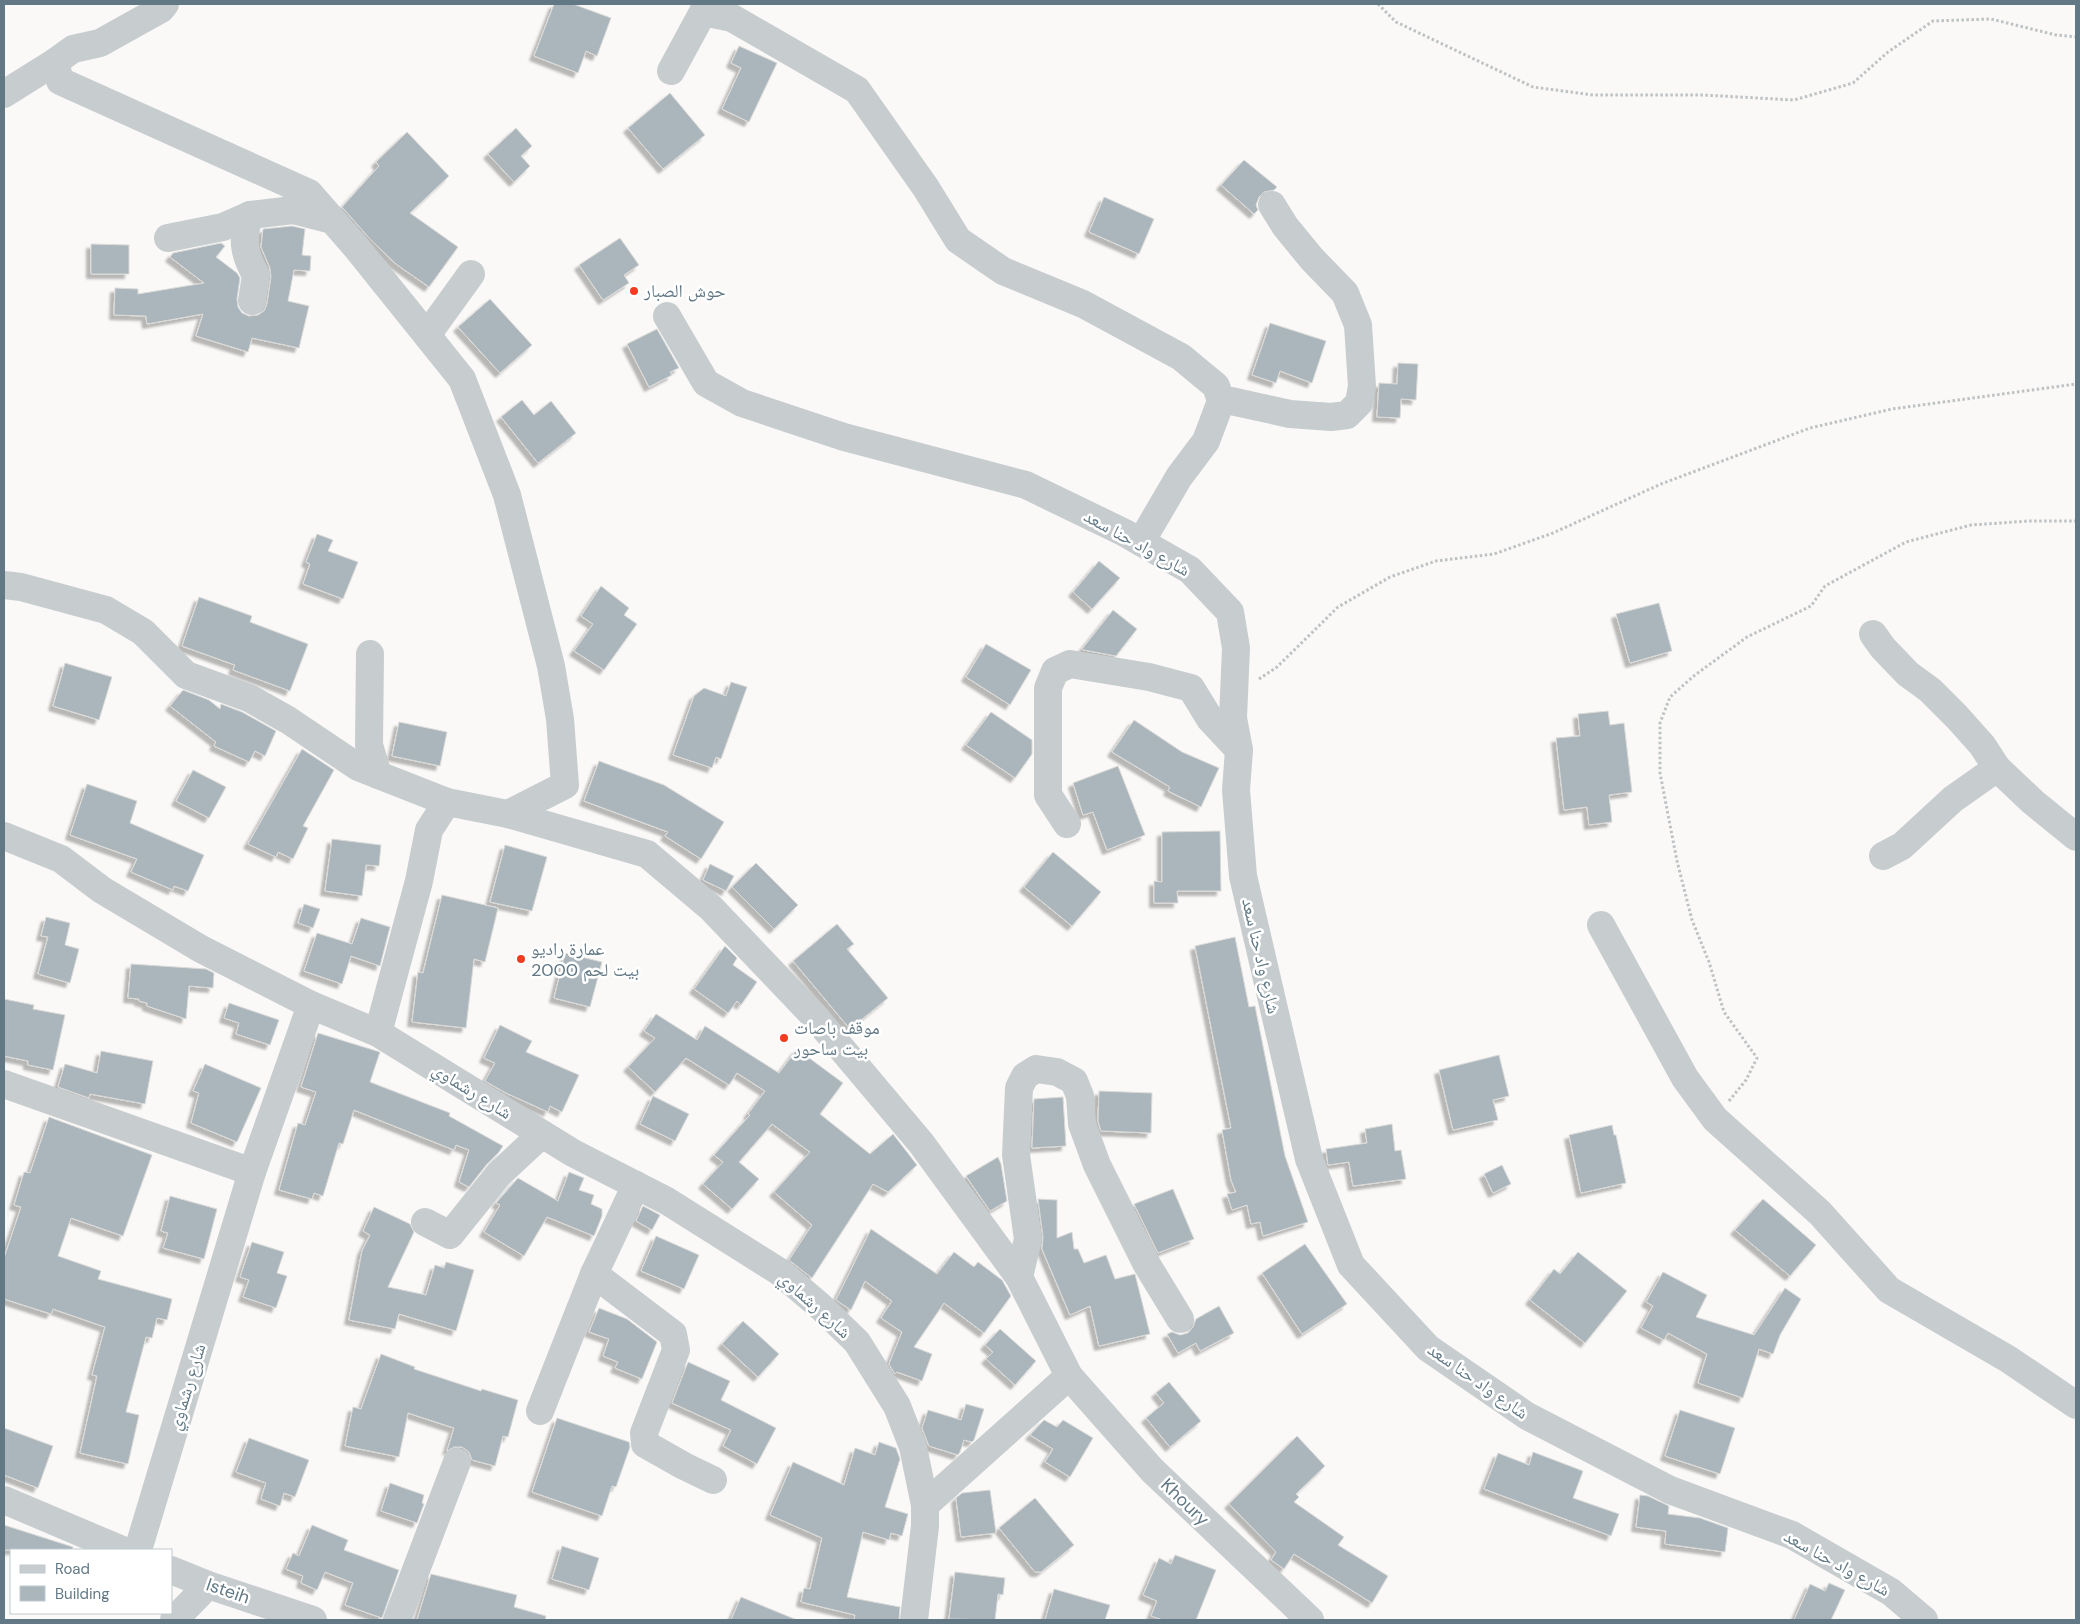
<svg xmlns="http://www.w3.org/2000/svg" width="2080" height="1624" font-family="'DM Sans','Noto Naskh Arabic',sans-serif">
	<style>
		.building { fill: #abb6bc; stroke: #dbdbd9; filter: url(#shadow) }
		.lines { fill: none; stroke-linecap: round; stroke-linejoin: round }
		.path { stroke: #bec2c4; stroke-width: 3; stroke-dasharray: 2.5 2.5; stroke-linecap: butt }
		.minor { stroke: #c7cccf; stroke-width: 28 }
		.poi-dot { fill: #f13d1f; stroke: #fff; stroke-width: 2 }
		.labels { text-anchor: middle; stroke-width: 5; stroke-linejoin: round; paint-order: stroke }
		.poi-label { font-size: 18px; fill: #627985; stroke: #fff; text-anchor: start }
		.street-label { font-size: 18px; fill: #627985; stroke: #fff }
	</style>
	<defs>
		<filter id="shadow"><feDropShadow dx="-4.5" dy="4.5" stdDeviation="1" flood-color="#0004"/></filter>
	</defs>
	<rect width="100%" height="100%" fill="#faf9f7"/>
	<g class="building">
		<path d="M554,4H573L611,18L597,56L586,51L578,73L534,56Z"/>
		<path d="M739,46L777,63L749,122L722,109L741,68L731,63Z"/>
		<path d="M670,93L705,135L663,169L628,128Z"/>
		<path d="M516,128L532,146L521,156L530,166L514,182L488,154Z"/>
		<path d="M407,132L449,176L410,213L458,247L429,287L396,264L370,239L342,207L379,166L376,162Z"/>
		<path d="M1244,160L1277,187L1274,190L1264,192L1259,197L1256,205L1258,210L1254,214L1221,185Z"/>
		<path d="M1104,197L1154,219L1139,254L1089,232Z"/>
		<path d="M292,226L305,229L302,255L311,256L310,271L294,270L288,301L309,306L299,348L252,338L248,352L196,336L203,314L147,324L146,316L114,315L115,288L138,289V294L204,283L170,257L173,253L221,243L225,246L216,257L237,273L240,278L237,299L238,307L242,313L249,316L258,315L264,311L267,304L271,277L270,268L261,247L263,229Z"/>
		<path d="M620,238L639,265L624,275L629,283L603,300L579,265Z"/>
		<path d="M91,244L129,245V274H91Z"/>
		<path d="M490,299L532,345L500,373L458,327Z"/>
		<path d="M1270,323L1326,341L1312,383L1280,371L1276,383L1252,375Z"/>
		<path d="M657,329L679,368L670,372L672,375L649,387L627,344Z"/>
		<path d="M1398,363L1418,364L1416,400L1401,399L1400,418L1377,417L1379,383L1397,384Z"/>
		<path d="M522,400L534,415L551,401L576,433L538,463L501,417Z"/>
		<path d="M317,534L333,540L328,551L358,562L343,599L303,584L310,564L306,562Z"/>
		<path d="M1099,561L1120,578L1092,609L1073,592Z"/>
		<path d="M601,586L629,608L624,615L637,624L604,670L574,651L593,624L581,616Z"/>
		<path d="M199,597L252,616L250,622L308,644L290,691L233,670L235,665L182,646Z"/>
		<path d="M1659,603L1672,651L1630,663L1616,614Z"/>
		<path d="M1113,610L1137,629L1116,656L1084,650L1082,649Z"/>
		<path d="M986,644L1031,670L1010,705L966,677Z"/>
		<path d="M65,663L112,677L99,720L53,706Z"/>
		<path d="M731,682L747,687L721,759L716,757L712,768L673,755L694,696L704,688L726,696Z"/>
		<path d="M183,690L209,700L220,709L221,704L242,712L276,731L265,756L255,751L249,762L214,746L216,742L170,706Z"/>
		<path d="M1608,711L1610,725L1624,723L1632,792L1609,795L1612,822L1589,825L1587,807L1564,810L1556,738L1580,736L1578,714Z"/>
		<path d="M991,712L1032,740V754L1015,778L966,745Z"/>
		<path d="M1134,720L1182,752L1219,768L1201,807L1168,791L1170,787L1112,752Z"/>
		<path d="M399,722L447,732L440,766L392,756Z"/>
		<path d="M302,749L334,770L303,826L308,828L293,859L278,852L276,857L248,844Z"/>
		<path d="M599,761L664,785L724,822L701,859L665,836L668,832L584,801Z"/>
		<path d="M1118,766L1145,835L1107,850L1093,812L1083,815L1073,783Z"/>
		<path d="M193,770L226,787L209,818L176,801Z"/>
		<path d="M87,784L137,801L130,823L204,855L188,891L174,886L173,890L131,872L137,859L70,835Z"/>
		<path d="M1220,831L1221,891H1177L1178,903H1154V881L1162,882V832Z"/>
		<path d="M332,839L381,845L379,866L366,865L362,896L325,891Z"/>
		<path d="M505,845L547,857L532,911L490,902Z"/>
		<path d="M1053,852L1101,892L1072,926L1024,887Z"/>
		<path d="M756,863L798,905L774,929L732,887Z"/>
		<path d="M710,864L734,876L726,891L703,880Z"/>
		<path d="M442,895L498,908L485,962L474,959L466,1028L412,1022L418,972L423,973Z"/>
		<path d="M304,904L320,909L313,928L298,923Z"/>
		<path d="M46,917L70,923L65,945L79,949L70,983L38,974L48,937L41,936Z"/>
		<path d="M361,918L390,927L380,966L351,956L342,984L304,971L317,933L352,944Z"/>
		<path d="M837,924L854,944L847,949L888,998L850,1029L793,961Z"/>
		<path d="M1235,937L1249,1007L1255,1006L1285,1156L1308,1222L1263,1236L1260,1222L1251,1224L1247,1205L1232,1210L1227,1194L1236,1192L1231,1180L1222,1130L1231,1128L1195,946Z"/>
		<path d="M725,946L737,958L733,965L757,982L741,1005L737,1001L728,1013L694,989Z"/>
		<path d="M565,953L602,962L590,1007L554,998Z"/>
		<path d="M131,964L206,969L214,973L213,988L189,986L186,1019L147,1006V1003L139,1001V999L128,998Z"/>
		<path d="M4,999L34,1005L33,1009L65,1015L53,1070L28,1065V1061L4,1056Z"/>
		<path d="M229,1003L279,1020L270,1045L236,1034L239,1023L224,1018Z"/>
		<path d="M656,1014L697,1040L705,1026L779,1073L797,1049L843,1083L820,1114L870,1154L893,1134L917,1165L888,1192L873,1184L812,1278L789,1260L812,1225L774,1192L810,1152L772,1124L739,1162L759,1179L732,1209L703,1184L723,1162L714,1155L750,1115L748,1114L765,1091L737,1073L729,1085L686,1058L655,1092L628,1067L655,1038L644,1031Z"/>
		<path d="M500,1025L532,1041L526,1052L579,1075L562,1112L550,1106L548,1112L506,1093L485,1081L495,1063L484,1058Z"/>
		<path d="M318,1033L380,1052L370,1082L450,1113L449,1116L503,1146L499,1152L487,1164L469,1187L459,1182L469,1150L456,1145L454,1150L354,1110L343,1144L339,1143L323,1196L314,1193L312,1199L279,1190L298,1123L305,1125L316,1092L301,1087Z"/>
		<path d="M101,1051L153,1061L145,1104L90,1094L89,1098L58,1087L65,1064L97,1073Z"/>
		<path d="M1499,1055L1509,1096L1493,1100L1498,1120L1453,1130L1439,1070Z"/>
		<path d="M205,1064L261,1088L237,1142L191,1123L199,1093L193,1091Z"/>
		<path d="M1099,1091L1152,1093L1151,1133L1101,1131L1098,1121Z"/>
		<path d="M653,1096L689,1114L675,1141L640,1124Z"/>
		<path d="M1063,1097L1066,1146L1032,1148L1034,1099Z"/>
		<path d="M49,1117L152,1155L123,1236L71,1218L58,1256L101,1271L98,1279L172,1299L167,1320L157,1318L152,1338L146,1337L126,1412L139,1415L128,1464L80,1453L97,1376L92,1375L105,1327L53,1309L51,1314L4,1299V1258L21,1207L14,1205L24,1172L30,1173Z"/>
		<path d="M1392,1124L1395,1151L1401,1150L1406,1179L1353,1186L1349,1162L1328,1165L1326,1149L1367,1143L1365,1129Z"/>
		<path d="M1612,1125L1614,1135H1616L1626,1183L1581,1193L1569,1135Z"/>
		<path d="M998,1157L1001,1164L1007,1201L990,1211L966,1176Z"/>
		<path d="M1502,1165L1511,1184L1493,1193L1484,1174Z"/>
		<path d="M569,1172L584,1178L579,1190L594,1195L591,1204L602,1209V1216L594,1236L547,1217L524,1256L484,1232L500,1205L496,1203L518,1178L558,1201Z"/>
		<path d="M1173,1189L1194,1239L1158,1253L1134,1204Z"/>
		<path d="M170,1196L217,1209L204,1259L163,1248L168,1233L161,1231Z"/>
		<path d="M1038,1199L1057,1200V1238L1072,1232L1074,1249H1078L1084,1263L1106,1255L1115,1279L1135,1274L1150,1334L1099,1346L1090,1306L1070,1315L1042,1249L1043,1237Z"/>
		<path d="M1763,1199L1816,1245L1790,1276L1735,1230Z"/>
		<path d="M643,1206L660,1215L652,1230L636,1221Z"/>
		<path d="M374,1207L410,1224L414,1232L388,1287L426,1295L435,1265L444,1268L446,1262L474,1270L456,1331L399,1314L395,1329L349,1320L362,1251L370,1235L363,1231Z"/>
		<path d="M871,1229L937,1274L954,1252L974,1267L978,1262L1002,1280L1011,1296L984,1333L944,1303L914,1347L932,1354L922,1381L897,1372L895,1374L889,1364L902,1332L881,1318L892,1301L865,1281L851,1310L836,1300Z"/>
		<path d="M656,1236L699,1255L684,1289L641,1271Z"/>
		<path d="M252,1242L284,1252L277,1273L287,1276L276,1308L243,1297L249,1280L240,1277Z"/>
		<path d="M1305,1244L1347,1304L1302,1334L1262,1273Z"/>
		<path d="M1578,1252L1627,1291L1585,1343L1530,1300L1554,1269L1560,1274Z"/>
		<path d="M1663,1272L1707,1295L1696,1317L1754,1335L1785,1288L1801,1299L1780,1335L1773,1354L1759,1349L1743,1398L1698,1383L1707,1354L1668,1333L1664,1340L1641,1328L1653,1306L1646,1302Z"/>
		<path d="M1219,1306L1234,1333L1200,1351L1196,1343L1178,1353L1167,1334L1172,1332L1180,1335L1188,1333L1193,1327L1196,1319Z"/>
		<path d="M599,1308L627,1319L657,1342L642,1379L615,1368L618,1362L603,1356L609,1339L589,1332Z"/>
		<path d="M743,1321L779,1354L758,1377L722,1344Z"/>
		<path d="M1000,1329L1036,1361L1015,1385L986,1359L993,1352L985,1345Z"/>
		<path d="M381,1354L415,1367L414,1369L481,1391L482,1389L518,1400L508,1437L503,1436L495,1466L472,1460L469,1452L462,1447H454L447,1451L454,1428L408,1413L399,1457L345,1446L353,1407L361,1409Z"/>
		<path d="M688,1362L730,1381L721,1400L776,1428L757,1464L723,1446L731,1430L672,1403Z"/>
		<path d="M1169,1382L1201,1421L1170,1447L1146,1418L1164,1403L1156,1393Z"/>
		<path d="M966,1404L984,1409L974,1440L972,1442L964,1440L960,1452L958,1455L929,1446L922,1428L928,1410L961,1420Z"/>
		<path d="M1680,1410L1735,1428L1720,1474L1665,1456Z"/>
		<path d="M557,1418L629,1442L630,1447L616,1487L612,1486L602,1516L532,1492Z"/>
		<path d="M1044,1420L1057,1427L1063,1420L1093,1438L1070,1477L1045,1462L1053,1449L1030,1435Z"/>
		<path d="M4,1428L53,1446L38,1488L4,1475Z"/>
		<path d="M1297,1436L1325,1466L1296,1494L1299,1497L1294,1502L1344,1537L1338,1545L1388,1576L1372,1603L1294,1554L1284,1569L1271,1560L1276,1552L1229,1504Z"/>
		<path d="M249,1438L309,1460L295,1497L284,1493L280,1506L261,1499L266,1483L236,1472Z"/>
		<path d="M879,1442L896,1448L900,1459L885,1507L908,1514L902,1536L891,1533L889,1540L863,1532L847,1597L900,1607L899,1620H854L855,1615L801,1602L804,1588L810,1589L822,1538L770,1515L793,1462L844,1485L855,1448L875,1455Z"/>
		<path d="M1533,1452L1583,1471L1573,1498L1619,1514L1611,1536L1484,1489L1498,1453L1529,1465Z"/>
		<path d="M390,1483L424,1495L422,1503L424,1504L417,1523L381,1511Z"/>
		<path d="M990,1490L996,1533L961,1537L956,1498L962,1493Z"/>
		<path d="M1640,1495L1648,1496L1669,1506L1668,1514L1700,1518L1728,1528L1725,1552L1665,1544L1666,1531L1636,1527Z"/>
		<path d="M1035,1498L1074,1545L1041,1572H1035L999,1528Z"/>
		<path d="M4,1525L73,1547L72,1550H4Z"/>
		<path d="M312,1525L348,1540L344,1550L399,1570L382,1618L345,1605L353,1583L325,1572L317,1590L301,1583L303,1576L286,1569L293,1553L299,1556Z"/>
		<path d="M562,1546L599,1558L589,1590L552,1579Z"/>
		<path d="M1175,1555L1216,1570L1196,1620H1163L1151,1616L1157,1601L1143,1595L1159,1558L1171,1564Z"/>
		<path d="M955,1572L1005,1578L1003,1595L998,1594L995,1620L949,1619Z"/>
		<path d="M431,1574L517,1595L514,1607L546,1616L545,1620H417Z"/>
		<path d="M1829,1583L1845,1590L1831,1620H1794L1810,1584L1825,1591Z"/>
		<path d="M1054,1589L1110,1605L1105,1620H1045Z"/>
		<path d="M741,1597L797,1620H731Z"/>
	</g>
	<g class="lines">
		<g class="path">
			<path d="M1378,4L1396,22L1533,87L1593,95H1703L1794,100L1853,83L1888,52L1933,21L1991,19L2056,35L2076,37"/>
			<path d="M1259,679L1277,667L1338,607L1390,577L1436,561L1494,554L1553,533L1661,484L1810,428L1892,409L2076,384"/>
			<path d="M1729,1101L1746,1080L1757,1058L1724,1012L1709,962L1692,920L1677,861L1660,773V723L1670,697L1695,675L1747,637L1811,606L1825,586L1906,542L1971,525L2029,521H2076"/>
		</g>
		<g class="minor">
			<path d="M165,4L161,9L100,43L73,49L55,62L60,81L309,193L356,247L462,379L507,495L551,666L560,719L565,785L508,814"/>
			<path d="M671,71L703,12L732,18L857,90L926,188L958,240L1003,271L1083,304L1181,357L1216,386L1221,401L1206,441L1179,477L1141,542"/>
			<path d="M4,94L55,62"/>
			<path d="M168,238L223,227L250,215"/>
			<path d="M252,301L256,275C244,255 241,238 250,215L293,210L332,220"/>
			<path d="M667,316L706,383L742,403L844,437L1026,485L1125,533L1190,570L1230,612L1236,648L1233,718L1239,750L1236,790L1243,876L1309,1159L1351,1265L1428,1348L1527,1416L1670,1490L1792,1535L1891,1592L1924,1620"/>
			<path d="M427,335L471,274"/>
			<path d="M1221,401H1231L1290,414L1331,417L1347,415L1359,403L1362,386L1358,325L1345,293L1312,259L1285,226L1272,205"/>
			<path d="M4,585L21,587L106,610L143,632L186,675L249,698L288,720L358,767L447,802L508,814L647,854L711,908L815,1017L921,1143L1019,1277L1069,1376L1152,1470L1310,1620"/>
			<path d="M1873,634L1883,648L1908,674L1930,690L1957,717L1982,745L1997,768L2033,802L2076,837"/>
			<path d="M370,654L369,745L378,775"/>
			<path d="M1067,824L1048,795V688L1055,671L1070,664L1149,677L1191,688L1210,719L1239,750"/>
			<path d="M4,836L61,859L102,890L201,949L311,1005L378,1033L573,1153L667,1201L780,1272L821,1307L857,1342L897,1406L913,1447L925,1505V1526L914,1620"/>
			<path d="M1883,856L1902,846L1953,799L1997,768"/>
			<path d="M1601,925L1685,1078L1715,1119L1820,1213L1889,1290L2008,1359L2076,1405"/>
			<path d="M378,1033L419,881L429,830L447,802"/>
			<path d="M4,1084L252,1172"/>
			<path d="M425,1222L450,1235L499,1174L542,1134"/>
			<path d="M594,1274L673,1334L676,1350L644,1433L645,1444L684,1466L713,1480"/>
			<path d="M1019,1277L1028,1239L1016,1155L1019,1088L1025,1076L1036,1069L1057,1072L1074,1081L1080,1096L1082,1124L1097,1165L1146,1263L1180,1319"/>
			<path d="M540,1411L594,1274L636,1185"/>
			<path d="M4,1500L122,1550"/>
			<path d="M925,1505L1069,1376"/>
			<path d="M138,1550L252,1172L311,1005"/>
			<path d="M171,1570L208,1585L313,1620"/>
			<path d="M174,1620L208,1585"/>
			<path d="M397,1620L457,1462"/>
		</g>
	</g>
	<g class="poi-dot">
		<circle cx="634" cy="291" r="5"/>
		<circle cx="521" cy="959" r="5"/>
		<circle cx="784" cy="1038" r="5"/>
	</g>
	<g class="labels">
		<g class="poi-label">
			<text x="644" y="297">حوش الصبار</text>
			<text x="531" y="955">عمارة راديو<tspan x="531" dy="21">بيت لحم 2000</tspan></text>
			<text x="794" y="1034">موقف باصات<tspan x="794" dy="21">بيت ساحور</tspan></text>
		</g>
		<g class="street-label">
			<text transform="translate(1137 543) rotate(29)" y="6">شارع واد حنا سعد</text>
			<text transform="translate(1261 956) rotate(77)" y="6">شارع واد حنا سعد</text>
			<text transform="translate(472 1091) rotate(32)" y="6">شارع رشماوي</text>
			<text transform="translate(815 1305) rotate(42)" y="6">شارع رشماوي</text>
			<text transform="translate(1478 1381) rotate(35)" y="6">شارع واد حنا سعد</text>
			<text transform="translate(187 1387) rotate(-73)" y="6">شارع رشماوي</text>
			<text transform="translate(1185 1502) rotate(44)" y="6">Khoury</text>
			<text transform="translate(1837 1563) rotate(29)" y="6">شارع واد حنا سعد</text>
			<text transform="translate(228 1591) rotate(19)" y="6">Isteih</text>
		</g>
	</g>
	<rect width="2080" height="1624" fill="none" stroke="#627985" stroke-width="10"/>
	<rect x="10" y="1549" width="162" height="65" fill="#ffffff" stroke="#c0c9ce"/>
	<rect x="20" y="1565" width="25" height="8" fill="#c7cccf" stroke="#c0c9ce"/>
	<text x="55" y="1574" font-size="15" fill="#627985">Road</text>
	<rect x="20" y="1586" width="25" height="15" fill="#abb6bc" stroke="#c0c9ce"/>
	<text x="55" y="1599" font-size="15" fill="#627985">Building</text>
</svg>
